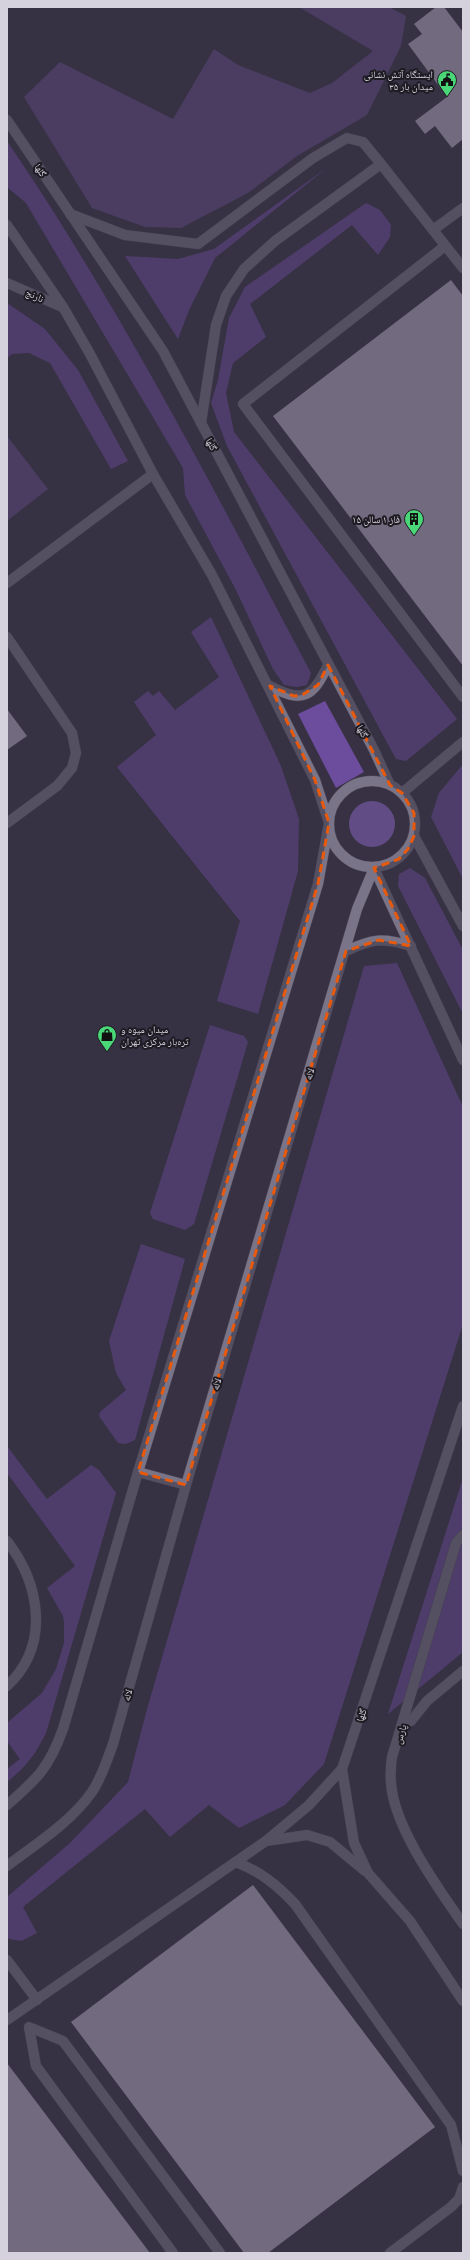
<svg xmlns="http://www.w3.org/2000/svg" width="470" height="2260" font-family="'Roboto Condensed','Noto Naskh Arabic',sans-serif">
	<style>
		.green { fill: #624c85 }
		.forest { fill: #6c4c9c }
		.building { fill: #bab2c8 }
		.lines { fill: none; stroke-linecap: round; stroke-linejoin: round }
		.minor-casing { stroke: #524d5b; stroke-width: 11 }
		.minor { stroke: #7a7488; stroke-width: 10 }
		.marked { fill: none; stroke: #e8590c; stroke-width: 3; stroke-dasharray: 8 5; stroke-linejoin: round }
		.labels { text-anchor: middle; stroke-width: 4; stroke-linejoin: round; paint-order: stroke }
		.poi-label { font-size: 10px; fill: #d6d2dd; stroke: #1e1b23; text-anchor: end }
		.street-label { font-size: 10px; fill: #d6d2dd; stroke: #1e1b23 }
	</style>
	<rect width="100%" height="100%" fill="#373143"/>
	<g class="green">
		<path d="M299,7H389L406,16L401,46L367,115L297,156L248,193L181,228L145,227L92,208L24,97L60,62L173,119L214,49L238,65L310,93L332,83L373,51Z"/>
		<path d="M7,436L48,489L7,521Z"/>
		<circle cx="372" cy="824" r="23"/>
	</g>
	<g class="forest">
		<path d="M7,141C122,310 215,492 311,673L307,685L297,687L284,685L273,669L236,590L185,495L183,468L26,203L7,187Z"/>
		<path d="M328,167L215,258L189,310L178,339L125,256L178,259L214,249Z"/>
		<path d="M366,203L380,210L391,225L390,237L378,255L352,225L250,304L266,337L233,363L226,393L234,432L457,719L406,761L396,759L227,446L211,403L218,380L229,318L245,287Z"/>
		<path d="M7,303L45,329L78,370L128,461L111,469L50,363L29,353L12,354L7,358Z"/>
		<path d="M211,617L281,766L299,819L298,871L258,1014L217,1001L240,921L117,767L156,735L134,702L148,691L153,696L159,691L175,710L219,677L191,632Z"/>
		<path d="M325,701L364,772L336,788L298,714Z"/>
		<path d="M463,764V879L431,817L439,793Z"/>
		<path d="M410,868L425,878L463,950V1014L398,886L399,874Z"/>
		<path d="M397,963L463,1107V1324L324,1764L285,1805L239,1828L209,1805L170,1837L145,1809L23,1907L37,1933L21,1941L9,1939L7,1935V1897L70,1843L128,1782L147,1709L364,966Z"/>
		<path d="M210,1025L244,1036L248,1042L194,1224L185,1230L153,1219L150,1213Z"/>
		<path d="M141,1244L185,1259L135,1440L126,1444L118,1443L99,1416L100,1412L126,1390L116,1373L109,1341Z"/>
		<path d="M7,1446L47,1499L91,1465L99,1470L116,1493L46,1733C35,1755 26,1767 7,1782V1769L20,1759L7,1741V1723L42,1693L56,1669L64,1643V1623L63,1616L47,1588L75,1566L7,1473Z"/>
		<path d="M463,1478V1652L388,1714Z"/>
	</g>
	<g class="building">
		<path d="M436,7H444L463,32V139L452,148L435,126L425,134L415,121L447,97L408,44L422,34L414,24Z"/>
		<path d="M451,280L463,296V666L273,416Z"/>
		<path d="M7,709L27,736L7,750Z"/>
		<path d="M253,1885L435,2127L268,2253H244L71,2022Z"/>
		<path d="M7,2063L150,2253H7Z"/>
	</g>
	<g class="lines">
		<g class="minor-casing">
			<g id="minor">
				<path d="M7,120L163,351L374,750L390,785"/>
				<path d="M381,164L463,268"/>
				<path d="M70,214L125,235L198,244L313,158L347,138L363,142L381,164L275,241L244,269L226,296L216,325L201,423"/>
				<path d="M7,225L63,307L90,354L153,474L212,575L315,780L329,823L318,884L138,1472L63,1729C49,1768 37,1779 7,1805"/>
				<path d="M433,230L463,208"/>
				<path d="M445,246L243,404L463,697"/>
				<path d="M7,283L62,307"/>
				<path d="M7,583L153,474"/>
				<path d="M7,637L72,733L76,753L72,768L57,786L7,823"/>
				<path d="M270,686C303,704 313,697 328,665"/>
				<circle cx="372" cy="824" r="43"/>
				<path d="M402,793L463,742"/>
				<path d="M414,836L463,926"/>
				<path d="M374,868L463,1060"/>
				<path d="M346,951C372,939 382,937 411,946"/>
				<path d="M463,1406L342,1769L354,1843L368,1873L410,1921L463,2001"/>
				<path d="M138,1472L186,1485"/>
				<path d="M463,1535L456,1543L392,1757C391,1765 390,1774 391,1782C393,1826 438,1888 463,1924"/>
				<path d="M7,1541C40,1584 51,1645 7,1686"/>
				<path d="M411,1721L427,1701L463,1671"/>
				<path d="M266,1841L307,1835L330,1842L365,1871"/>
				<path d="M236,1862C261,1872 277,1885 295,1904L451,2125L463,2171"/>
				<path d="M7,1866C36,1844 71,1822 92,1792C102,1777 107,1760 113,1744L186,1485L357,909L374,868"/>
				<path d="M7,1960L37,2000"/>
				<path d="M7,2020L266,1841L309,1805L342,1769"/>
				<path d="M173,2253L36,2066L29,2027L63,2041L220,2253"/>
				<path d="M390,2253L451,2207L459,2199L463,2187"/>
			</g>
		</g>
		<use href="#minor" class="minor"/>
	</g>
	<path d="M0 0H470V2260H0ZM328,665L390,785L402,793L414,813V836L408,849L399,859L374,868L411,946L379,940L346,951L186,1485L138,1472L318,884L329,823L315,780L270,686L294,696L302,695L318,685Z" fill="#373143" fill-opacity=".55" fill-rule="evenodd"/>
	<path class="marked" d="M328,665L390,785L402,793L414,813V836L408,849L399,859L374,868L411,946L379,940L346,951L186,1485L138,1472L318,884L329,823L315,780L270,686L294,696L302,695L318,685Z"/>
	<defs>
		<g id="civic-pin" transform="scale(1)"><path d="M0 17L-7.5 6A9.5 9.5 0 1 1 7.5 6Z" fill="#49d778" stroke="#1e1b23"/><path d="M-.6-6.5H3V-4.5H.6V-3L4-1V1h2V6H-6V1h2V-1L-.6-3ZM-1.2 2.5V6h2.4V2.5Z" fill="#111"/></g>
		<g id="building-pin" transform="scale(1)"><path d="M0 17L-7.5 6A9.5 9.5 0 1 1 7.5 6Z" fill="#49d778" stroke="#1e1b23"/><path d="M-4-6H4V6H1V3H-1V6H-4ZM-2.5-4.3h1.7v1.8h-1.7ZM.8-4.3h1.7v1.8H.8ZM-2.5-1h1.7V.8h-1.7ZM.8-1h1.7V.8H.8Z" fill="#111"/></g>
		<g id="shop-pin" transform="scale(1)"><path d="M0 17L-7.5 6A9.5 9.5 0 1 1 7.5 6Z" fill="#49d778" stroke="#1e1b23"/><path d="M-5-2.5h2.3a2.7 3.5 0 0 1 5.4 0H5L5.5 6h-11ZM-1.5-2.5h3a1.5 2.3 0 0 0-3 0Z" fill="#111"/></g>
	</defs>
	<g fill-rule="evenodd">
		<use href="#civic-pin" x="447" y="80"/>
		<use href="#building-pin" x="414" y="519"/>
		<use href="#shop-pin" x="107" y="1035"/>
	</g>
	<g class="labels">
		<g class="poi-label">
			<text x="433" y="78">ایستگاه آتش نشانی<tspan x="433" dy="12">۳۵ میدان بار</tspan></text>
			<text x="400" y="523">فاز ۱ سالن ۱۵</text>
			<text x="121" y="1033" text-anchor="start">میدان میوه و<tspan x="121" dy="12">تره‌بار مرکزی تهران</tspan></text>
		</g>
		<g class="street-label">
			<text transform="translate(41 170) rotate(56)" y="4">گلها</text>
			<text transform="translate(35 295) rotate(25)" y="4">نارنج</text>
			<text transform="translate(212 444) rotate(62)" y="4">گلها</text>
			<text transform="translate(363 731) rotate(62)" y="4">گلها</text>
			<text transform="translate(309 1074) rotate(-73)" y="4">لاله</text>
			<text transform="translate(216 1384) rotate(-73)" y="4">لاله</text>
			<text transform="translate(127 1695) rotate(-74)" y="4">لاله</text>
			<text transform="translate(361 1715) rotate(-72)" y="4">گلها</text>
			<text transform="translate(400 1734) rotate(-73)" y="4">پارس</text>
		</g>
	</g>
	<rect width="470" height="2260" fill="none" stroke="#d6d2dd" stroke-width="16"/>
</svg>
